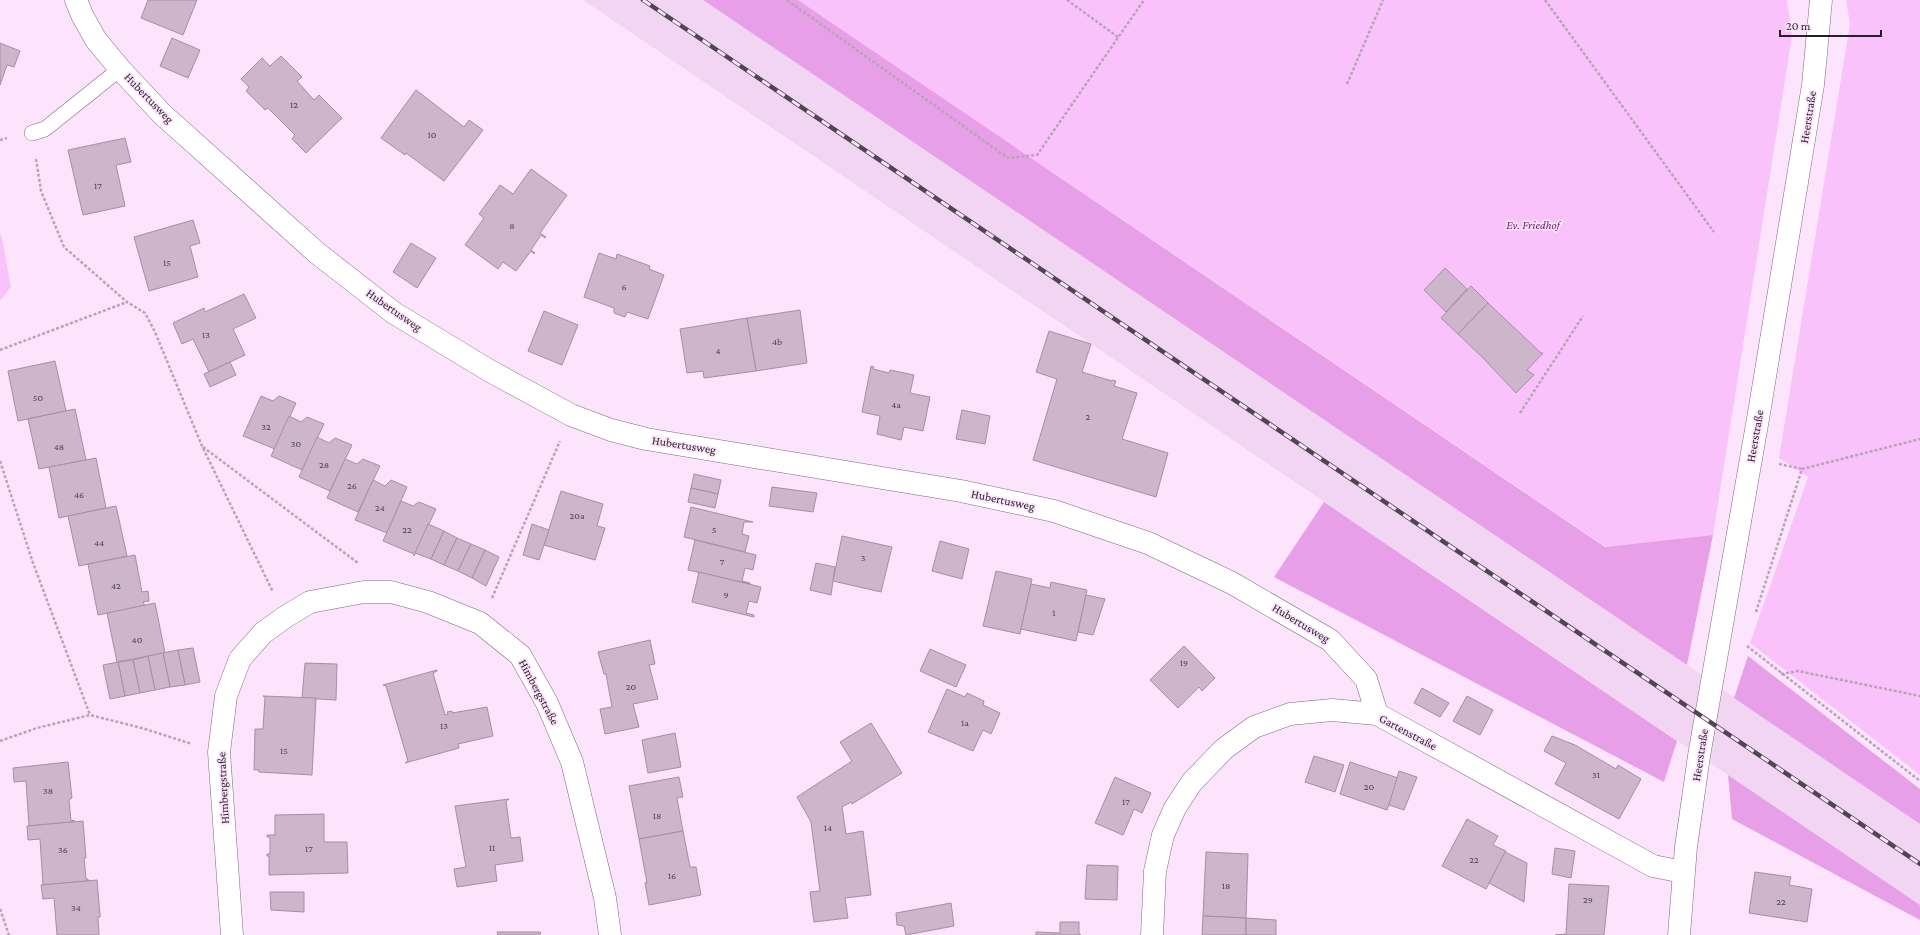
<svg xmlns="http://www.w3.org/2000/svg" width="1920" height="935" font-family="'Crimson Pro',serif">
	<style>
		.built { fill: #f2d5f2 }
		.green { fill: #fac2fa }
		.forest { fill: #e7a0e7 }
		.building { fill: #cdb5cc; stroke: #a58fa5 }
		.lines { fill: none; stroke-linecap: round; stroke-linejoin: round }
		.lane-casing { stroke: #7e697e; stroke-width: 16 }
		.street-casing { stroke: #7e697e; stroke-width: 23 }
		.path { stroke: #b7a4b7; stroke-width: 2.5; stroke-dasharray: 3 2; stroke-linecap: butt }
		.lane { stroke: #fff; stroke-width: 15 }
		.street { stroke: #fff; stroke-width: 22 }
		.rail-casing { stroke: #504550; stroke-width: 4.5 }
		.rail { stroke: #fce4fc; stroke-width: 3; stroke-dasharray: 9; stroke-linecap: butt }
		.labels { text-anchor: middle; stroke-width: 3.5; stroke-linejoin: round; paint-order: stroke }
		.number-label { font-size: 10px; fill: #504450 }
		.street-label { font-size: 12px; fill: #271f27; stroke: #fce4fc }
		.park-label { font-size: 12px; font-style: italic; fill: #732076; stroke: #fce4fc }
	</style>
	<rect width="100%" height="100%" fill="#fce4fc"/>
	<path class="built" d="M583,0H703L1687,665L1920,824V905Z"/>
	<g class="green">
		<path d="M798,0H1787L1792,36L1713,535L1606,547Z"/>
		<path d="M1846,0H1920V775L1750,643L1808,477L1779,458L1850,24Z"/>
		<path d="M0,234L2,238L11,287L0,301Z"/>
	</g>
	<g class="forest">
		<path d="M703,0H798L1605,547L1713,535L1687,665Z"/>
		<path d="M1324,502L1677,741L1664,782L1274,577Z"/>
		<path d="M1748,656L1920,789V824L1734,698Z"/>
		<path d="M1728,775L1920,905V920L1732,819Z"/>
	</g>
	<g class="building">
		<path d="M148,0H197L183,35L141,18Z"/>
		<path d="M172,38L200,50L188,78L160,66Z"/>
		<path d="M0,43L20,51L14,67L7,65L0,85Z"/>
		<path d="M281,56L302,77L297,81L314,100L319,95L342,118L306,153L292,139L295,135L268,108L265,110L246,91L249,87L241,79L262,58L270,66Z"/>
		<path d="M416,90L464,127L469,120L483,130L444,181L406,153L405,155L381,138Z"/>
		<path d="M125,138L131,162L116,165L125,206L83,215L68,150Z"/>
		<path d="M531,169L567,195L540,233L546,237L545,238L541,235L531,250L535,253L534,254L531,251L516,271L503,262L498,269L465,245L484,218L479,214L500,185L513,194Z"/>
		<path d="M193,220L200,243L190,246L198,277L149,291L134,237Z"/>
		<path d="M411,243L436,258L417,288L393,272Z"/>
		<path d="M599,253L616,259L617,254L650,266L649,269L664,275L648,319L627,312L625,317L614,313V308L584,297Z"/>
		<path d="M1445,268L1467,289L1446,312L1424,290Z"/>
		<path d="M1471,286L1488,303L1458,334L1441,318Z"/>
		<path d="M244,294L256,318L233,329L245,355L209,372L193,339L182,344L173,323L204,308L205,312Z"/>
		<path d="M1488,303L1541,353H1543L1527,370L1534,375L1516,393L1484,359L1458,334Z"/>
		<path d="M800,310L807,363L756,371L747,318Z"/>
		<path d="M544,311L578,325L562,365L528,351Z"/>
		<path d="M747,318L756,371L704,378L703,371L687,373L680,329Z"/>
		<path d="M1049,331L1091,344L1082,372L1112,381V380L1116,381L1114,386L1137,393L1122,439L1168,453L1156,497L1033,460L1057,379L1036,372Z"/>
		<path d="M55,361L66,411L18,421L8,371Z"/>
		<path d="M230,362L236,375L210,387L204,374Z"/>
		<path d="M871,366L874,367L873,369L889,373L890,370L914,375L910,393L930,397L923,431L904,427L901,440L877,434L880,416L862,412Z"/>
		<path d="M261,396L273,401L279,396L296,403L275,449L243,436Z"/>
		<path d="M75,409L86,460L39,469L28,419Z"/>
		<path d="M962,410L990,416L985,444L956,439Z"/>
		<path d="M289,416L301,422L307,417L324,424L302,470L271,456Z"/>
		<path d="M317,437L329,443L335,438L352,445L330,491L299,477Z"/>
		<path d="M96,458L106,508L59,518L49,467Z"/>
		<path d="M345,459L357,464L363,459L380,466L358,512L327,498Z"/>
		<path d="M694,474L721,480L718,494L691,488Z"/>
		<path d="M373,480L385,486L391,480L407,487L387,533L355,520Z"/>
		<path d="M772,487L817,493L813,512L769,506Z"/>
		<path d="M691,488L718,494L715,508L688,502Z"/>
		<path d="M561,491L603,504L597,526L605,528L595,560L544,545Z"/>
		<path d="M401,501L413,506L419,502L436,509L414,556V554L383,541Z"/>
		<path d="M116,506L127,556L79,566L68,516Z"/>
		<path d="M691,507L753,522H744L742,534L749,536L745,552L684,537Z"/>
		<path d="M428,524L444,531L431,559L415,553Z"/>
		<path d="M532,524L549,530L539,560L523,555Z"/>
		<path d="M444,531L457,538L444,565L431,559Z"/>
		<path d="M842,536L892,547L881,592L833,581Z"/>
		<path d="M457,538L471,544L458,571L444,565Z"/>
		<path d="M695,540L756,555L753,570L745,568L742,581L750,583V584L688,570Z"/>
		<path d="M940,541L969,549L962,579L932,571Z"/>
		<path d="M471,544L485,550L472,578L458,571Z"/>
		<path d="M485,550L499,557L486,586L472,578Z"/>
		<path d="M135,555L142,592L148,591L149,601L143,602L145,606L98,615L88,564Z"/>
		<path d="M816,563L835,567L831,595L810,590Z"/>
		<path d="M996,571L1032,579L1020,634L983,626Z"/>
		<path d="M699,572L761,587L757,603L749,601L746,613L754,615V617L692,602Z"/>
		<path d="M1051,582L1087,590L1076,641L1021,629L1031,584L1050,588Z"/>
		<path d="M1086,595L1105,599L1093,635L1078,632Z"/>
		<path d="M155,603L165,653L117,662L107,613Z"/>
		<path d="M650,640L655,664L649,665L658,699L633,704L639,727L605,734L600,709L612,707L606,674H604L598,652Z"/>
		<path d="M1184,646L1215,678L1202,691L1199,687L1178,708L1150,680Z"/>
		<path d="M193,648L200,682L185,685L178,650Z"/>
		<path d="M930,649L966,665L956,687L920,671Z"/>
		<path d="M178,650L185,685L170,687L163,653Z"/>
		<path d="M163,653L170,687L155,690L148,656Z"/>
		<path d="M148,656L155,690L140,693L133,660Z"/>
		<path d="M133,660L140,693L125,696L118,662Z"/>
		<path d="M118,662L125,696L110,699L103,665Z"/>
		<path d="M305,663L337,664L336,700L302,698Z"/>
		<path d="M437,670V671L433,673L445,715L448,714L447,712L452,711V713L487,707L493,736L458,744L459,748L405,763L408,761L386,686L383,685Z"/>
		<path d="M1422,688L1449,703L1440,717L1414,703Z"/>
		<path d="M947,689L965,697L967,693L984,701L983,705L1000,713L991,734L983,730L973,751L928,732Z"/>
		<path d="M263,696L316,698L312,775L259,772V770H254L255,729H263L265,697Z"/>
		<path d="M1467,696L1493,710L1480,735L1453,721Z"/>
		<path d="M871,723L902,773L852,804L851,802L842,807L846,834L863,831L871,895L845,898L848,918L814,922L810,892L820,891L811,822L797,797L852,761L840,742Z"/>
		<path d="M675,733L681,767L648,773L642,740Z"/>
		<path d="M1552,736L1575,745L1616,769L1618,765L1641,779L1619,819L1555,784L1566,763L1544,751Z"/>
		<path d="M1314,756L1344,765L1335,792L1305,782Z"/>
		<path d="M68,762L72,798L69,800L71,821L74,820V822L29,826L26,781L14,782L13,768Z"/>
		<path d="M1350,762L1398,778L1387,810L1340,794Z"/>
		<path d="M1399,771L1417,777L1404,810L1389,805Z"/>
		<path d="M679,777L683,797L677,798L683,831L639,839L629,786Z"/>
		<path d="M1115,777L1151,793L1142,813L1134,809L1123,835L1095,823Z"/>
		<path d="M509,799L506,801L511,838L520,837L523,861L495,865L497,881L457,887L454,869L466,867L455,806Z"/>
		<path d="M324,814V842H347L348,873L269,875V856H267V854H270V837H267V835H275V815Z"/>
		<path d="M1467,819L1498,836L1493,845L1506,851L1486,889L1442,866Z"/>
		<path d="M83,821L86,858H84L86,879H88V881L43,885L40,839L28,840L27,826Z"/>
		<path d="M683,831L690,867H696L701,895L649,905L645,883H647L639,839Z"/>
		<path d="M1555,848L1575,851L1571,878L1552,874Z"/>
		<path d="M1206,852L1248,854L1246,918L1203,916Z"/>
		<path d="M1505,852L1527,863L1524,902L1489,883Z"/>
		<path d="M1087,865L1118,866L1117,900L1085,899Z"/>
		<path d="M1755,872L1791,877L1789,885L1812,889L1807,922L1749,913Z"/>
		<path d="M97,880L100,915V917H98L99,935H57L54,898L43,899L41,885Z"/>
		<path d="M1569,884L1609,886L1604,935H1555L1566,934Z"/>
		<path d="M270,892H304V912L271,910Z"/>
		<path d="M951,903L954,926L906,935L904,926L897,925L896,913Z"/>
		<path d="M1203,916L1246,918V935H1202Z"/>
		<path d="M1246,918L1276,920V935H1246Z"/>
		<path d="M1060,922H1079V933L1081,935H1036V932L1060,933Z"/>
		<path d="M497,932H540L541,933L539,935H498Z"/>
	</g>
	<g class="lines">
		<g class="lane-casing">
			<path id="lane" d="M32,133L45,129L120,69"/>
		</g>
		<g class="street-casing">
			<g id="street">
				<path d="M76,0L82,15L96,40L120,69L162,114L317,253L394,313L490,371L571,415L611,430L646,439L961,491L1054,511L1148,543L1232,583L1330,640L1366,679L1377,714"/>
				<path d="M232,935L219,752L226,696L240,659L263,633L285,617L310,602L364,592H391L428,602L480,623L520,655L547,703L572,762L605,898L610,935"/>
				<path d="M1152,935L1155,871L1163,835L1175,808L1192,782L1224,749L1254,727L1290,714L1332,710L1377,714L1653,866L1683,872"/>
				<path d="M1679,935L1686,847L1699,756L1759,413L1813,85L1821,0"/>
			</g>
		</g>
		<g class="path">
			<path d="M787,0L1008,158L1037,155L1144,0"/>
			<path d="M1067,0L1118,37"/>
			<path d="M1545,0L1714,232"/>
			<path d="M1347,84L1383,0"/>
			<path d="M0,140L7,138"/>
			<path d="M36,159L41,191L64,247L127,302L145,313L155,332L202,446L273,592"/>
			<path d="M0,350L127,302"/>
			<path d="M1520,413L1583,316"/>
			<path d="M203,447L358,563"/>
			<path d="M0,461L33,563L90,715"/>
			<path d="M1779,464L1802,469"/>
			<path d="M492,598L560,441"/>
			<path d="M1756,612L1802,469L1920,439"/>
			<path d="M1747,646L1920,781"/>
			<path d="M1781,674L1798,671L1920,696"/>
			<path d="M0,741L37,728L90,715L142,728L192,744"/>
			<path d="M0,909L9,935"/>
		</g>
		<use href="#lane" class="lane"/>
		<use href="#street" class="street"/>
		<g class="rail-casing">
			<path id="rail" d="M643,0L1920,864"/>
		</g>
		<use href="#rail" class="rail"/>
	</g>
	<g class="labels">
		<g class="number-label">
			<text x="294" y="108">12</text>
			<text x="432" y="138">10</text>
			<text x="98" y="189">17</text>
			<text x="512" y="229">8</text>
			<text x="167" y="266">15</text>
			<text x="624" y="290">6</text>
			<text x="206" y="338">13</text>
			<text x="777" y="345">4b</text>
			<text x="718" y="354">4</text>
			<text x="38" y="401">50</text>
			<text x="896" y="408">4a</text>
			<text x="1088" y="420">2</text>
			<text x="266" y="430">32</text>
			<text x="296" y="447">30</text>
			<text x="59" y="450">48</text>
			<text x="324" y="468">28</text>
			<text x="352" y="489">26</text>
			<text x="79" y="498">46</text>
			<text x="380" y="511">24</text>
			<text x="577" y="519">20a</text>
			<text x="407" y="533">22</text>
			<text x="714" y="533">5</text>
			<text x="99" y="546">44</text>
			<text x="863" y="561">3</text>
			<text x="722" y="565">7</text>
			<text x="116" y="589">42</text>
			<text x="726" y="598">9</text>
			<text x="1054" y="616">1</text>
			<text x="137" y="643">40</text>
			<text x="1184" y="666">19</text>
			<text x="631" y="690">20</text>
			<text x="965" y="726">1a</text>
			<text x="444" y="729">13</text>
			<text x="284" y="754">15</text>
			<text x="1596" y="778">31</text>
			<text x="1369" y="790">20</text>
			<text x="48" y="794">38</text>
			<text x="1126" y="805">17</text>
			<text x="657" y="819">18</text>
			<text x="828" y="831">14</text>
			<text x="492" y="851">11</text>
			<text x="309" y="852">17</text>
			<text x="63" y="853">36</text>
			<text x="1474" y="863">22</text>
			<text x="672" y="879">16</text>
			<text x="1226" y="889">18</text>
			<text x="1588" y="903">29</text>
			<text x="1781" y="905">22</text>
			<text x="76" y="911">34</text>
		</g>
		<g class="street-label">
			<text transform="translate(149 98) rotate(46)" y="4">Hubertusweg</text>
			<text transform="translate(1808 117) rotate(-81)" y="4">Heerstraße</text>
			<text transform="translate(394 310) rotate(35)" y="4">Hubertusweg</text>
			<text transform="translate(1755 436) rotate(-80)" y="4">Heerstraße</text>
			<text transform="translate(684 445) rotate(9)" y="4">Hubertusweg</text>
			<text transform="translate(1003 500) rotate(12)" y="4">Hubertusweg</text>
			<text transform="translate(1301 623) rotate(31)" y="4">Hubertusweg</text>
			<text transform="translate(539 692) rotate(62)" y="4">Himbergstraße</text>
			<text transform="translate(1408 732) rotate(28)" y="4">Gartenstraße</text>
			<text transform="translate(1700 755) rotate(-81)" y="4">Heerstraße</text>
			<text transform="translate(223 788) rotate(-93)" y="4">Himbergstraße</text>
		</g>
		<g class="park-label">
			<text x="1533" y="229">Ev. Friedhof</text>
		</g>
	</g>
	<path d="M1780 30v6h101v-6" fill="none" stroke="#271f27" stroke-width="2"/>
	<text x="1786" y="30" font-size="12" fill="#271f27" stroke="#fce4fc" stroke-width="3" paint-order="stroke">20 m</text>
</svg>
